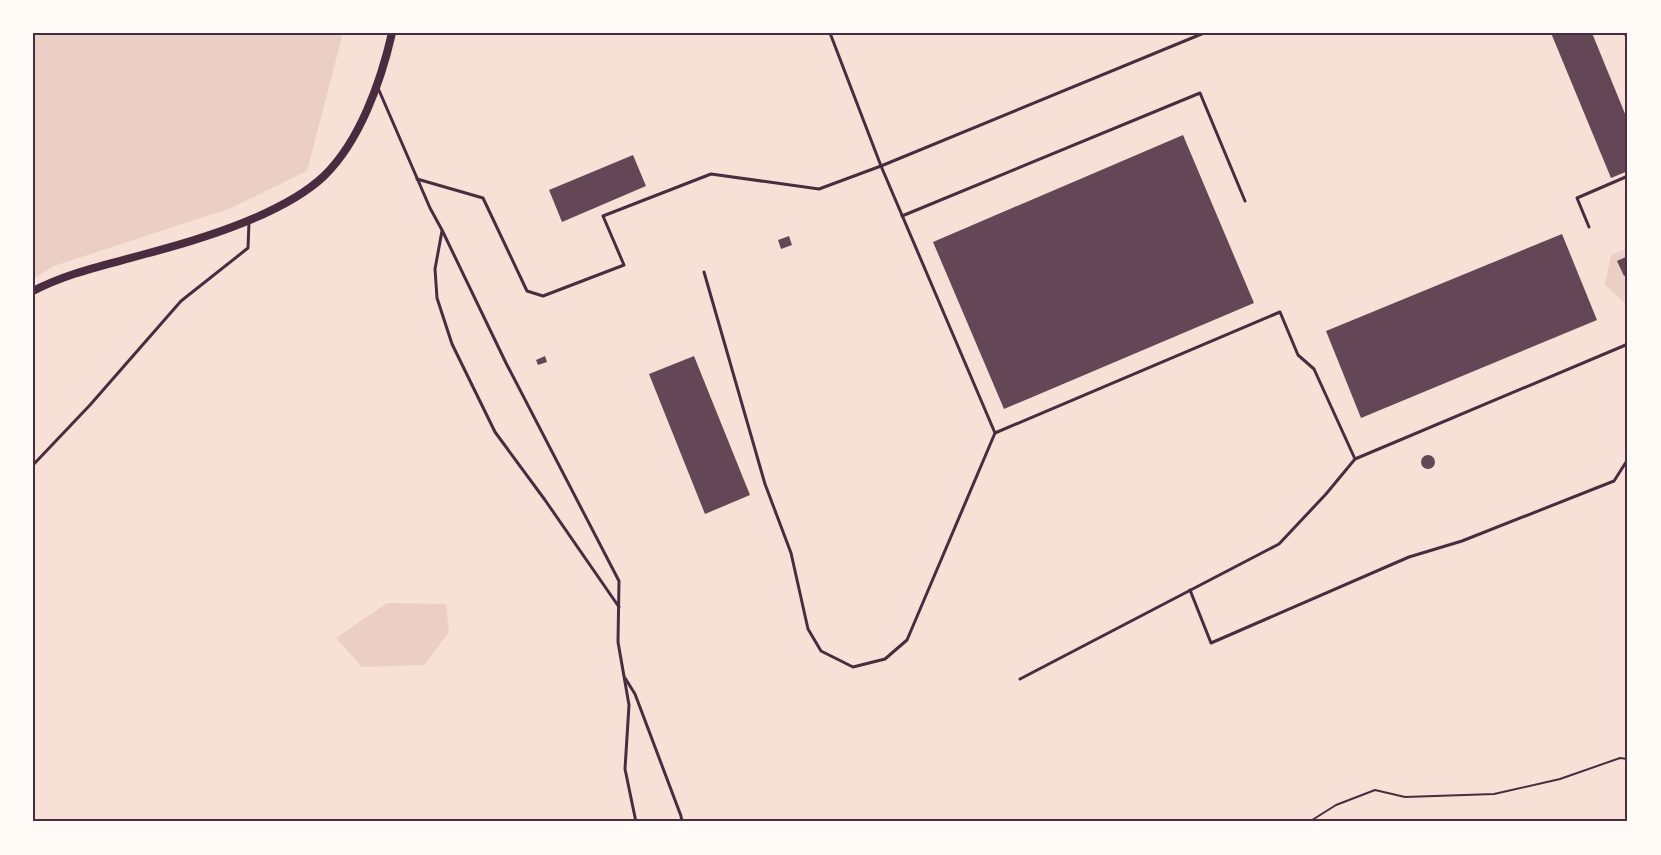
<svg xmlns="http://www.w3.org/2000/svg" width="1661" height="855" font-family="Barlow,sans-serif">
	<style>
		.green { fill: #ebcfc5 }
		.building { fill: #644757 }
		.lines { fill: none; stroke-linecap: round; stroke-linejoin: round }
		.path { stroke: #4a2c40; stroke-width: 2 }
		.service { stroke: #4a2c40; stroke-width: 3 }
		.tertiary { stroke: #4a2c40; stroke-width: 8 }
		.neatline { fill: none; stroke: #4a2c40; stroke-width: 2 }
	</style>
	<rect width="100%" height="100%" fill="#f7e1d7"/>
	<g class="green">
		<path d="M33,33H343L307,171L231,208L54,266L33,279Z"/>
		<path d="M1628,248V306L1605,285L1611,255Z"/>
		<path d="M387,603L446,604L449,632L424,665L362,667L336,638Z"/>
	</g>
	<g class="building">
		<path d="M1551,33H1592L1628,121V171L1611,178Z"/>
		<path d="M1183,135L1254,303L1004,409L933,242Z"/>
		<path d="M633,155L646,186L562,222L549,190Z"/>
		<path d="M1562,234L1597,320L1361,418L1326,331Z"/>
		<path d="M789,236L792,245L781,249L778,240Z"/>
		<path d="M1628,256V274L1624,276L1617,261Z"/>
		<path d="M545,356L547,362L538,365L536,360Z"/>
		<path d="M694,356L750,495L705,514L649,374Z"/>
		<circle cx="1428" cy="462" r="7"/>
	</g>
	<g class="lines">
		<path class="path" d="M1309,822L1336,805L1375,790L1405,797L1494,794L1560,779L1620,758L1628,759"/>
		<g class="service">
			<path d="M830,33L881,166L995,433L1280,312L1298,355L1314,369L1355,459L1628,344"/>
			<path d="M1625,33L1628,40"/>
			<path d="M378,88L430,208L442,230L506,363L619,581L618,642L629,705L625,769L636,822"/>
			<path d="M417,179L483,198L527,291L543,296L624,265L603,216L711,174L819,189L881,166L1204,33"/>
			<path d="M902,216L1200,93L1245,201"/>
			<path d="M1589,227L1577,198L1628,176"/>
			<path d="M442,231L435,269L437,298L452,344L495,432L545,500L619,607"/>
			<path d="M704,272L765,484L791,553L808,629L821,651L853,667L885,659L907,640L995,433"/>
			<path d="M33,465L90,405L181,301L248,248L249,222"/>
			<path d="M1190,590L1211,643L1409,557L1462,541L1614,481L1628,459"/>
			<path d="M625,678L635,694L681,816L682,822"/>
			<path d="M1020,679L1279,544L1326,494L1355,459"/>
		</g>
		<path class="tertiary" d="M33,291C69,272 107,265 145,254C199,240 284,214 324,176C360,141 381,81 392,33"/>
	</g>
	<rect width="1661" height="855" fill="none" stroke="#fffaf5" stroke-width="69"/>
	<rect x="34" y="34" width="1592" height="786" class="neatline"/>
</svg>
